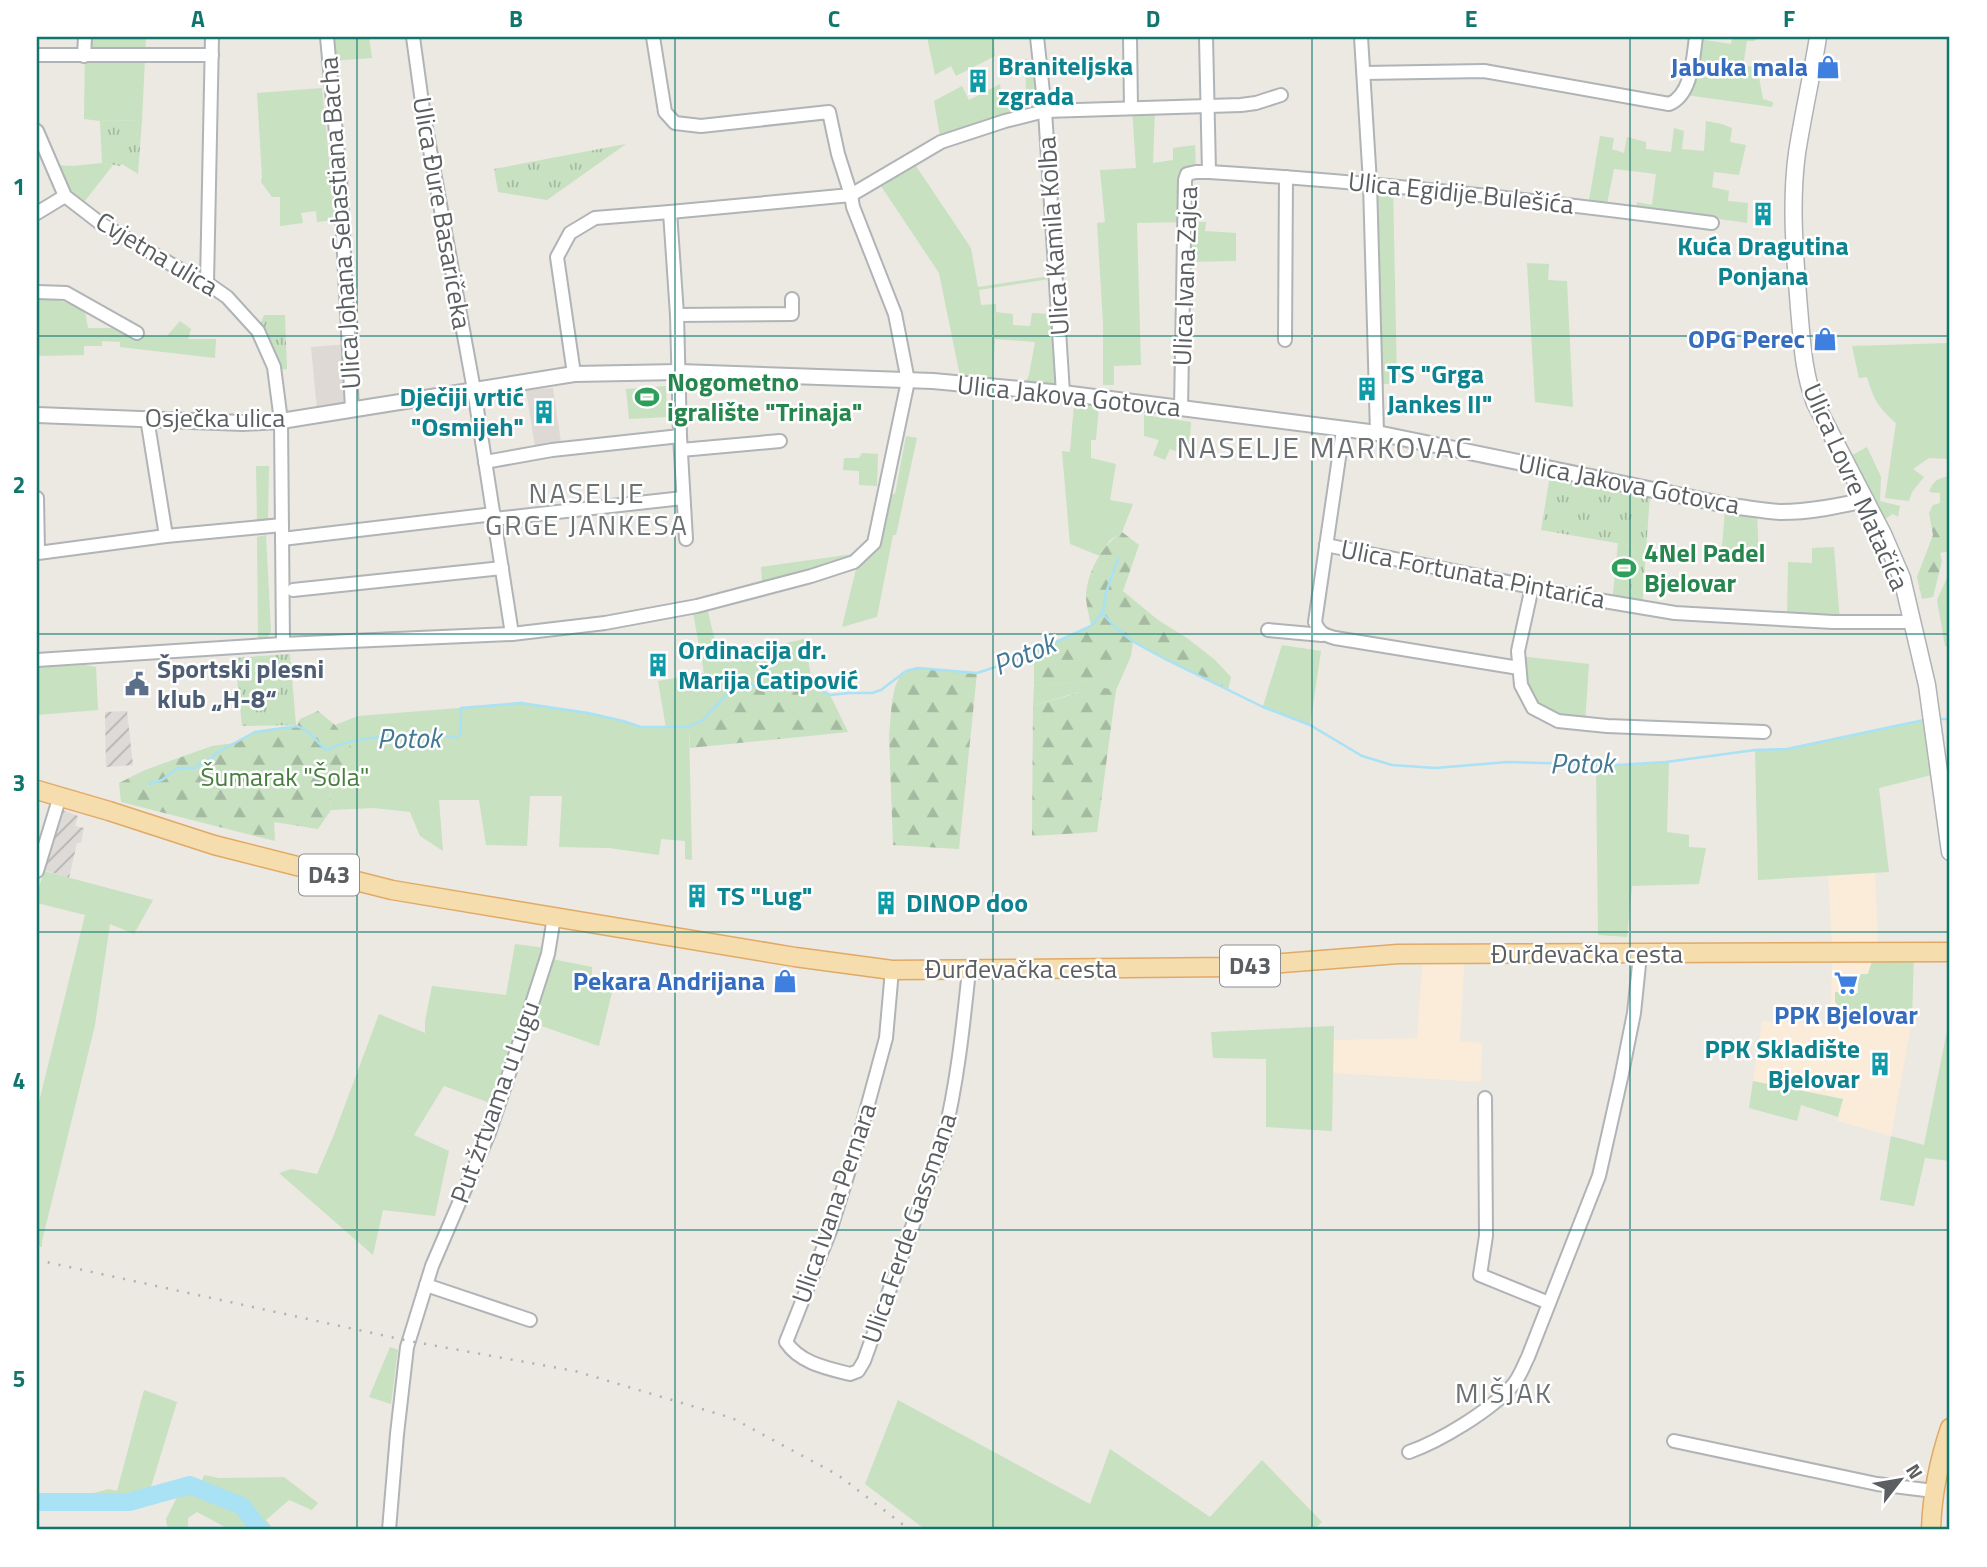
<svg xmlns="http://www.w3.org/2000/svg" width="1987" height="1567" font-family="'Titillium Web',sans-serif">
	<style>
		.commercial { fill: #faecd9 }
		.industrial { fill: url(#industrial-furrows) }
		.education { fill: #ded9d4 }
		.green { fill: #c7e1c1 }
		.forest { fill: url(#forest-firs) }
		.park { fill: url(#park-tufts) }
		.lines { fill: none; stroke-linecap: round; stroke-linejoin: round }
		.stream { stroke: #a9e1f5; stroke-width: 2.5 }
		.river { stroke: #a9e1f5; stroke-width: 18 }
		.minor-casing { stroke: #b0b4b6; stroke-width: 16 }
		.tertiary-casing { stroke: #b0b4b6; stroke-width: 18 }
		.secondary-casing { stroke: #afb3b6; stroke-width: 19 }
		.primary-casing { stroke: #e1a966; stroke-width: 21 }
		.minor { stroke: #fff; stroke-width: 12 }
		.tertiary { stroke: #fff; stroke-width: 14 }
		.secondary { stroke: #fff; stroke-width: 16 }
		.primary { stroke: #f6ddad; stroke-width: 18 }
		.rail { stroke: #b0b1b1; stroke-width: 2.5; stroke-dasharray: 2 9; stroke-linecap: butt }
		.grid { fill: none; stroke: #0f766e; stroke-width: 2; stroke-opacity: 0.55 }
		.labels { text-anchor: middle; stroke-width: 5; stroke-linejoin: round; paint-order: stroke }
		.shield { fill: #fff; stroke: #8c8f90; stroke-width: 2 }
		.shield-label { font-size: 24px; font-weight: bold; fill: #5b5f61 }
		.culture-label { font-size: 26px; font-weight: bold; fill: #0d838f; stroke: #fff; text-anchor: start }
		.shop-label { font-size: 26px; font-weight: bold; fill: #366cbe; stroke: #fff; text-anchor: end }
		.street-label { font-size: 26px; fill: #5b5f61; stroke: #fff }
		.leisure-label { font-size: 26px; font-weight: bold; fill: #27864d; stroke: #fff; text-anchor: start }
		.service-label { font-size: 26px; font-weight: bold; fill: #4e5e75; stroke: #fff; text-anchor: start }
		.park-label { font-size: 26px; fill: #467e3d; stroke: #fff }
		.neighbourhood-label { font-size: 28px; letter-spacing: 2px; fill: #6c7173; stroke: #fff }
		.water-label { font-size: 28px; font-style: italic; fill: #437994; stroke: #fff }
		.quarter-label { font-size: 30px; letter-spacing: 2px; fill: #6c7173; stroke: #fff }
		.neatline { fill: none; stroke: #0f766e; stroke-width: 2.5 }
		.grid-label { font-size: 23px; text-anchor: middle; font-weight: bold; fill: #0f766e }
	</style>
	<defs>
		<pattern id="industrial-furrows" width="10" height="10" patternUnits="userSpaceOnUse" patternTransform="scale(1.75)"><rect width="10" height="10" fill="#dddad7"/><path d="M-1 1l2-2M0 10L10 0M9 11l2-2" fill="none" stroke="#b6b4b2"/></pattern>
		<pattern id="forest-firs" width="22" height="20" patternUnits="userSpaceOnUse" patternTransform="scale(1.75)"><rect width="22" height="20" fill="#c7e1c1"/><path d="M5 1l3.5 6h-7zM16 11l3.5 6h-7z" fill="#a5baa0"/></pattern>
		<pattern id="park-tufts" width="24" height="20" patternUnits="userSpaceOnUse" patternTransform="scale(1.75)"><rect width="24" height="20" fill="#c7e1c1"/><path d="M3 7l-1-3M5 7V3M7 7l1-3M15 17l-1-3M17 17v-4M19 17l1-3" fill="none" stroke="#a5baa0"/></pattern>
	</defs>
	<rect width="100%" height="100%" fill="#ece8e2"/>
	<g class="commercial">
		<path d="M1875,873L1878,945L1832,946L1828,876Z"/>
		<path d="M1832,953H1872V961L1868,974L1859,993L1842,1010L1912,1020L1891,1136L1837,1121L1843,1099L1753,1081L1762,1021L1828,1024L1831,1004Z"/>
		<path d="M1423,954H1465L1460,1041L1482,1043L1481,1082L1333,1073L1334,1040L1417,1038Z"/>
	</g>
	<g class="industrial">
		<path d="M127,711L133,765L106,767L105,712Z"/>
		<path d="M57,808L78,816L75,826L84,828L81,843H77L69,878L38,868Z"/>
	</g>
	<g class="education">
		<path d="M349,344L352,404L317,410L311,347Z"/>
		<path d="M553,388L562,449L536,453L526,390Z"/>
	</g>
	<g class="green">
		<path d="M85,37H146L142,120L100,121L84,119Z"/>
		<path d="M327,37H369L372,58L330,61Z"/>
		<path d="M927,37H981L982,39L994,38L995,56L956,76L951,66L935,75Z"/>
		<path d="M1732,37H1756L1755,41H1747L1743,66L1757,67L1763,99L1773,102L1772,107L1686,95L1698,39L1731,44Z"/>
		<path d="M1025,59H1034L1038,112L941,142L934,101L962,86L969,100L1000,84L1001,92L1026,89Z"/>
		<path d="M322,88L335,220L317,222L316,211L301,213L303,223L280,226V197H272L261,182L262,177L257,93Z"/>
		<path d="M1155,107L1153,163L1173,160V148L1195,145L1196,172L1187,174L1184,222H1206L1205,231L1236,233V261L1184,262V222L1137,223L1141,365L1114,366V385H1103V323L1097,223L1105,222L1100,170L1136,168L1132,109Z"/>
		<path d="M1706,121L1722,124L1732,128L1730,142L1746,145L1739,175L1714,172L1712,187L1729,191L1728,201L1748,203L1747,223L1671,212L1636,211L1637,202L1652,205L1656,174L1614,169L1606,209L1588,206L1600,136L1614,138L1612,149L1624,153L1627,137L1646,142V149L1671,152L1674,128L1684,131L1682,149L1704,151Z"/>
		<path d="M912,160L971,248L978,287L1056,275V278L979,290L981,305L996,304V312L1013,314V325L1030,326L1032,313L1053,314L1055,385L1025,384L1029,375L1035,342L995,339L993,379L960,376L939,273L877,180Z"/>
		<path d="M102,163L113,165L80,207L51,165L73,166Z"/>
		<path d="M1393,185L1397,384H1377L1374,187Z"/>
		<path d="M1527,263L1549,264L1548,280L1567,281L1573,407L1535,402Z"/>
		<path d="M45,299C61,300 72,302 85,312L88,328H121L134,335L167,336L180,321L191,329L188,339H216L215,358L120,347V342L102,341V346H84V355L37,356V300Z"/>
		<path d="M1950,343V459L1929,458L1913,469L1924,477L1912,492L1909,501L1885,498L1896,423C1879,409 1873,398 1867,377L1859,378L1852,346Z"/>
		<path d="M666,386L667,417L629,419L626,389Z"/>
		<path d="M1074,404L1099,406L1096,440H1091V458L1116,464L1110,500L1133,504L1122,532L1110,540L1100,556L1070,544L1062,451L1070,452Z"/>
		<path d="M1144,415L1191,422L1189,456L1170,449L1165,460L1153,455L1159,440L1144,436Z"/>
		<path d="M906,436L917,438L896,535H893L877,617L842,627L856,569L854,562L874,543L885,492L895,494Z"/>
		<path d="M1867,447L1881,477L1880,501L1900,506L1898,517L1893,514L1880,522L1847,458Z"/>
		<path d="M862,453L878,454L877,486L859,485V471L843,470L844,458H859Z"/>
		<path d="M256,466H269L268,521L258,522L257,521Z"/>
		<path d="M1725,510L1757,514L1759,557L1721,559Z"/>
		<path d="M266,535L271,631L268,637L258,639L257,537Z"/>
		<path d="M1618,543L1634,546L1629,605L1612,603Z"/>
		<path d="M1834,547L1840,622L1787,619L1788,562L1812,563V548Z"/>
		<path d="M853,554L854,559L762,583L761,567Z"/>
		<path d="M1950,571V646H1945L1937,600Z"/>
		<path d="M706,603L719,658L804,639L813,686L804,689L762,688L729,692L703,720L689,727L692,860L685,859V841L661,839L659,855L609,848L559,847L562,796H530L527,846L486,845L479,800H439L443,851L420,836L410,812L374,808L331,810L330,788L343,774L361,762L335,725L358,716L521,703L588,713L623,721L641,727L666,728L658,681L704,673L692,607Z"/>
		<path d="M1282,645L1321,651L1310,725L1263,706Z"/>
		<path d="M1131,656L1116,690C1088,686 1060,698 1033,706L1034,686L1088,681L1116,668Z"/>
		<path d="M1519,656L1589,664L1585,723L1533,708Z"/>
		<path d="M85,665L96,667L98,710L37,715V667Z"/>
		<path d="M1925,720L1940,773L1879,788L1889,872L1758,880L1755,750L1787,749Z"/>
		<path d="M1669,762L1667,832L1689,835V847L1706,848L1699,884L1632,886L1627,937L1598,935L1596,764L1617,765Z"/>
		<path d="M44,871L153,900L134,934L110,924L95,1025L42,1241V1247L37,1246V1110L85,915L37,903V894Z"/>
		<path d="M515,944L545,948L547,958L592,967V979L613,988L599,1046L527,1021L498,1106L444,1086L414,1135L449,1151L435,1216L383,1210L373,1255L279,1173L291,1169L317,1174L333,1137L379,1014L425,1033V1021L432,986L506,995Z"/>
		<path d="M1914,952L1912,1020L1842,1010L1835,1002V992L1858,993V974H1868L1872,961V953Z"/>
		<path d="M1950,1016V1161L1925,1158L1914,1206L1880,1200L1891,1136L1924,1145Z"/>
		<path d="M1334,1026L1332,1131L1266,1127V1059L1213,1058L1211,1032Z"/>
		<path d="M1753,1081L1843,1099L1838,1117L1801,1105L1797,1121L1749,1108Z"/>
		<path d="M390,1347L398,1350L391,1404L369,1397Z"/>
		<path d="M144,1390L177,1402L150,1490L190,1485L199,1489L204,1475L219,1478L284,1477L318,1503L312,1510L289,1500L266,1520L274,1530H227L223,1526L197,1512L188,1518V1530H168L166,1519L177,1497L163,1493L129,1502H60L109,1489L117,1491Z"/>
		<path d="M898,1400L1090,1504L1110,1449L1210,1517L1262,1460L1322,1522L1314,1530H926L865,1484Z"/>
	</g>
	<g class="forest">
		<path d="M1950,476V551L1940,553L1942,561L1933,597L1922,599L1917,577L1933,535L1929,513L1933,505L1940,503V493L1929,492C1933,480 1939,478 1950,476Z"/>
		<path d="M1122,532L1139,545L1123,591L1158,620L1187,638L1215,660L1231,677L1228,690L1163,658L1133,641L1131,656L1116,668L1088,681L1034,686V652L1091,626C1089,614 1084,599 1087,587C1091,566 1104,544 1122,532Z"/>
		<path d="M918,668L977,673L959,849L893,845L889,735C892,719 889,679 907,671C910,669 914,669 918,668Z"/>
		<path d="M747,684C768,690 792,692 813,686L830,695L848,732L690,748L689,727L703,720L729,692Z"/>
		<path d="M1104,688L1116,690L1097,832L1032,836L1033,706L1081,692Z"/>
		<path d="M318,711L335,725L362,762L343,774L330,788L331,810L318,829L274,822L275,841L121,802L119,783L145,770L170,761L212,746L235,743L255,732L297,726L300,719Z"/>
	</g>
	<g class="park">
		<path d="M142,120L138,174L122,164L120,166L102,163L100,121Z"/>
		<path d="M626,144L547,200L498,192L494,169Z"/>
		<path d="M264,315H285L287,369L274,370L258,331Z"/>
		<path d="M1550,475L1650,494L1642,608L1629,605L1634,546L1541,530Z"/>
		<path d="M290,654L296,725L242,726L235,658Z"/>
	</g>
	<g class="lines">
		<g class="stream">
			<path d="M1103,612L1106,593L1118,559"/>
			<path d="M1938,719H1950"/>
			<path d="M149,784L162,780L178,768H195L202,762L210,759L218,752L255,732L297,726L307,731L326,750C366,732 413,736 457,737L460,735L461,708L521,703L588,713L623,721L641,727H689L703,720L729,692L747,684L762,688L784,689H804L813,686L830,695L849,693H872L881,690L906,671L918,668L977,673L1014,661L1091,626L1102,613L1115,627L1132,641L1163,658L1263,707L1310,725L1362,756L1392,765L1435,768L1508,762L1617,765L1666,762L1755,750L1787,749L1924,720"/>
		</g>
		<path class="river" d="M37,1502H129L190,1485L242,1506L260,1530"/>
		<g class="minor-casing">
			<g id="minor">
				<path d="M327,37L340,176L352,409"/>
				<path d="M413,37L424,117L474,390L512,634"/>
				<path d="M653,37L665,112L675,123L701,126L829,112L838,154L851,195L941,142L1005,121L1045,111L1241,105L1256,103L1281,95"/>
				<path d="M1037,37L1045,111L1063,393"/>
				<path d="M1130,37L1131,108"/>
				<path d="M1361,37L1370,183L1377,433"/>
				<path d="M37,55H212"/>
				<path d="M84,56L85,37"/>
				<path d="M1364,73L1484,71L1669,104C1692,95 1693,58 1696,37"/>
				<path d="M37,131L65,196L100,223L188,274L207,283L227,297L258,331L274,367L281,421L283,644"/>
				<path d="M1209,172C1377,182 1545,201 1712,223"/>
				<path d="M37,213L65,196"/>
				<path d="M207,283L212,37"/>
				<path d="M37,292L66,293L137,333"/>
				<path d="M677,315L792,314V299"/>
				<path d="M1285,340L1286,177"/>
				<path d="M1181,409L1185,180L1187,174L1196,172H1209L1206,37"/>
				<path d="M147,418L166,536"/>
				<path d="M1343,430L1315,622C1319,633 1324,635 1335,638L1519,668"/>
				<path d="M680,436L686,539"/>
				<path d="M681,450L780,441"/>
				<path d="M485,462L552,450L680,436L677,315L670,212L595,218L570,233L557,257L574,374"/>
				<path d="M37,498L38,553L166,536L282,525"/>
				<path d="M494,519L683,498"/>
				<path d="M282,539L494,514"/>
				<path d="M1326,545L1586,598L1675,613L1833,622H1912"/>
				<path d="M1532,587L1518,651L1521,685L1533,708L1558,721L1607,726L1764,732"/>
				<path d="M293,590L502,568"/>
				<path d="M1268,630L1322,635"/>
				<path d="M37,660L283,644L512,634L605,623L697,606L811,576L854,562L874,543L908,381L895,314L853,207L851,195L670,212"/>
				<path d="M37,871L60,796"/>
				<path d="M892,970L886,1038L858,1141L830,1231L786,1342C800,1363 826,1368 850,1374L858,1371L864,1361L943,1141C957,1085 963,1028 969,970"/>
				<path d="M1485,1098L1486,1236L1480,1275L1549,1303"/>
				<path d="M426,1285L530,1320"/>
				<path d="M1674,1441L1877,1484L1934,1491"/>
				<path d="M1409,1452C1440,1441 1490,1411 1512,1386C1519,1379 1523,1367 1528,1357L1599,1176L1621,1078L1634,1013L1640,955"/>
				<path d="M389,1530L397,1434L407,1347L432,1266L489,1133L517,1050L548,954L554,917"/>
			</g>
		</g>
		<g class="tertiary-casing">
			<path id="tertiary" d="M37,415L243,423L281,421L574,374L679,372L933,381L1063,393L1377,433L1731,506C1748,508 1764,511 1781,512C1810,512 1838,506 1866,500"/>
		</g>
		<g class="secondary-casing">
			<path id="secondary" d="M1818,37C1812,75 1803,114 1797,153C1790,204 1795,257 1799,308C1802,341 1803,372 1815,403L1883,534L1902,578L1927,685L1950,852"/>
		</g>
		<g class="primary-casing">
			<g id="primary">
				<path d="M37,790L109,811L214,845L392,890L795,957L892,970L1232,967L1398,954L1950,952"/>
				<path d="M1931,1530C1932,1495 1939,1461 1950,1428"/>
			</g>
		</g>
		<use href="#minor" class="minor"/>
		<use href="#tertiary" class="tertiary"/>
		<use href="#secondary" class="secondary"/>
		<use href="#primary" class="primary"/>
		<path class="rail" d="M37,1260L409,1341L575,1371L732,1418L838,1475L910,1530"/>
	</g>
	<path class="grid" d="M357,37V1530M675,37V1530M993,37V1530M1312,37V1530M1630,37V1530M37,336H1950M37,634H1950M37,932H1950M37,1230H1950"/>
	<defs>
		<g id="shop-bare" transform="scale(1.89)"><path d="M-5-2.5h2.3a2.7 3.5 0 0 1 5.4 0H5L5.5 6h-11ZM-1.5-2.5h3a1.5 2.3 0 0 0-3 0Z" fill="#3f7fe0" stroke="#fff" stroke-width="2.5" paint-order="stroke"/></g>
		<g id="building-bare" transform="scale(1.89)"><path d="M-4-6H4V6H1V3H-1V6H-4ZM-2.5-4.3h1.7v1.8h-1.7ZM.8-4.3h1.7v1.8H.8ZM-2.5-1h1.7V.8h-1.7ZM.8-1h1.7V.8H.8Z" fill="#0f9aa8" stroke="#fff" stroke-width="2.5" paint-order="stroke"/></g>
		<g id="stadium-bare" transform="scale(1.89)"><path d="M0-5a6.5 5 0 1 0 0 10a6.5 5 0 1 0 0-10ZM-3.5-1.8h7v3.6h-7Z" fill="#2e9e5b" stroke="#fff" stroke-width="2.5" paint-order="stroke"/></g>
		<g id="civic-bare" transform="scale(1.89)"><path d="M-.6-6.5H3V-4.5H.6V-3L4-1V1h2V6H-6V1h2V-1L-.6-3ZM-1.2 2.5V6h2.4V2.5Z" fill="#5c6f8a" stroke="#fff" stroke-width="2.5" paint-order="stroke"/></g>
		<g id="supermarket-bare" transform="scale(1.89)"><path d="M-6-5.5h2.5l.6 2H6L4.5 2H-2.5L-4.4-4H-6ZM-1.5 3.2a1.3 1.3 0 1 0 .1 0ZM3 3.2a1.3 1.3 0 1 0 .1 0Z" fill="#3f7fe0" stroke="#fff" stroke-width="2.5" paint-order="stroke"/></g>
	</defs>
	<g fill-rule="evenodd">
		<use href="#shop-bare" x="1828" y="67"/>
		<use href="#building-bare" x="978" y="81"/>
		<use href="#building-bare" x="1763" y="214"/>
		<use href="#shop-bare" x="1825" y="339"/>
		<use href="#building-bare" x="1367" y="389"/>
		<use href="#stadium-bare" x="647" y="397"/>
		<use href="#building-bare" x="544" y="412"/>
		<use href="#stadium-bare" x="1624" y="568"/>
		<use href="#building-bare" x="658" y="665"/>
		<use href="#civic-bare" x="137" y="684"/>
		<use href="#building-bare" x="697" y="896"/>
		<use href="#building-bare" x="886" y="903"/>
		<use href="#shop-bare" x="785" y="981"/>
		<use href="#supermarket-bare" x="1846" y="983"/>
		<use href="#building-bare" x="1880" y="1064"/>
	</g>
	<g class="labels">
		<g class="shield">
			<rect x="299" y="854.5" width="60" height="41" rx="5"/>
			<rect x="1220" y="945.5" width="60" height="41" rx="5"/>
		</g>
		<g class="shield-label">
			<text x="329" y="883">D43</text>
			<text x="1250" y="974">D43</text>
		</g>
		<g class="culture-label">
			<text x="998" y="75">Braniteljska<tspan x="998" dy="30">zgrada</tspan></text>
			<text x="1763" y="255" text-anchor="middle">Kuća Dragutina<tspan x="1763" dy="30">Ponjana</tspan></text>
			<text x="1387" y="383">TS "Grga<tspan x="1387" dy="30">Jankes II"</tspan></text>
			<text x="524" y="406" text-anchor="end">Dječiji vrtić<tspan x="524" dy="30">"Osmijeh"</tspan></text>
			<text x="678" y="659">Ordinacija dr.<tspan x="678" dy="30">Marija Čatipović</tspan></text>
			<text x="717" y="905">TS "Lug"</text>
			<text x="906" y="912">DINOP doo</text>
			<text x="1860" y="1058" text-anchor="end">PPK Skladište<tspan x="1860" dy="30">Bjelovar</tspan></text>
		</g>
		<g class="shop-label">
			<text x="1808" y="76">Jabuka mala</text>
			<text x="1805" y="348">OPG Perec</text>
			<text x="765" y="990">Pekara Andrijana</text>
			<text x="1846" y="1024" text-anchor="middle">PPK Bjelovar</text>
		</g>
		<g class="street-label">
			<text transform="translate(1461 193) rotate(6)" y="9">Ulica Egidije Bulešića</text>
			<text transform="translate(442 213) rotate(80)" y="9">Ulica Đure Basaričeka</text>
			<text transform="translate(340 223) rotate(-94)" y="9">Ulica Johana Sebastiana Bacha</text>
			<text transform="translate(1053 236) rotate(-94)" y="9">Ulica Kamila Kolba</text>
			<text transform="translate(157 254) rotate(31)" y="9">Cvjetna ulica</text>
			<text transform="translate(1185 276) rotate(-88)" y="9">Ulica Ivana Zajca</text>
			<text transform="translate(1069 396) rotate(6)" y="9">Ulica Jakova Gotovca</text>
			<text x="215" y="427">Osječka ulica</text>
			<text transform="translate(1629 484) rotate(11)" y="9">Ulica Jakova Gotovca</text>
			<text transform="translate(1856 487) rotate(66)" y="9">Ulica Lovre Matačića</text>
			<text transform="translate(1473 574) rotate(11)" y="9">Ulica Fortunata Pintarića</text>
			<text x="1587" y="963">Đurđevačka cesta</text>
			<text x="1021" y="978">Đurđevačka cesta</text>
			<text transform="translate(495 1102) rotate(-70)" y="9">Put žrtvama u Lugu</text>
			<text transform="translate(834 1203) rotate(-71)" y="9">Ulica Ivana Pernara</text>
			<text transform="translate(909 1228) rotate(-71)" y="9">Ulica Ferde Gassmana</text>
		</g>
		<g class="leisure-label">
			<text x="667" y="391">Nogometno<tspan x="667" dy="30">igralište "Trinaja"</tspan></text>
			<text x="1644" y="562">4Nel Padel<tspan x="1644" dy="30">Bjelovar</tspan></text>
		</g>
		<g class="service-label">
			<text x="157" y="678">Športski plesni<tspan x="157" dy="30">klub „H-8“</tspan></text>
		</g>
		<g class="park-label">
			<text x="285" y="786">Šumarak "Šola"</text>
		</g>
		<g class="neighbourhood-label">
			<text x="587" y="503">NASELJE<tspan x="587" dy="32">GRGE JANKESA</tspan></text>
			<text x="1504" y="1403">MIŠJAK</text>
		</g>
		<g class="water-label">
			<text transform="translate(1024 654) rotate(-23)" y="10">Potok</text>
			<text transform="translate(409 738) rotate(-1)" y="10">Potok</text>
			<text transform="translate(1582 763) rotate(-1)" y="10">Potok</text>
		</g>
		<g class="quarter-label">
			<text x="1325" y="458">NASELJE MARKOVAC</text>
		</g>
	</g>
	<rect width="1987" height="1567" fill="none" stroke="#ffffff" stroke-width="77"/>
	<g transform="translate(1900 1480) rotate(59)" stroke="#ffffff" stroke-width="5" paint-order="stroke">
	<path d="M0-5L12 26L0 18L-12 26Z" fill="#5b5f61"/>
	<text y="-10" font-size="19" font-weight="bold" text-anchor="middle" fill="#5b5f61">N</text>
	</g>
	<rect x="38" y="38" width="1910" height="1490" class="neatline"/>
	<g class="grid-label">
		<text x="198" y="27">A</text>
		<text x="516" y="27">B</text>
		<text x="834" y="27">C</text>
		<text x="1153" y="27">D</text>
		<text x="1471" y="27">E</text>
		<text x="1789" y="27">F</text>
		<text x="19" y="195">1</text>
		<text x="19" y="493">2</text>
		<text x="19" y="791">3</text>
		<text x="19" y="1089">4</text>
		<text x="19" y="1387">5</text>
	</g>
</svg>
